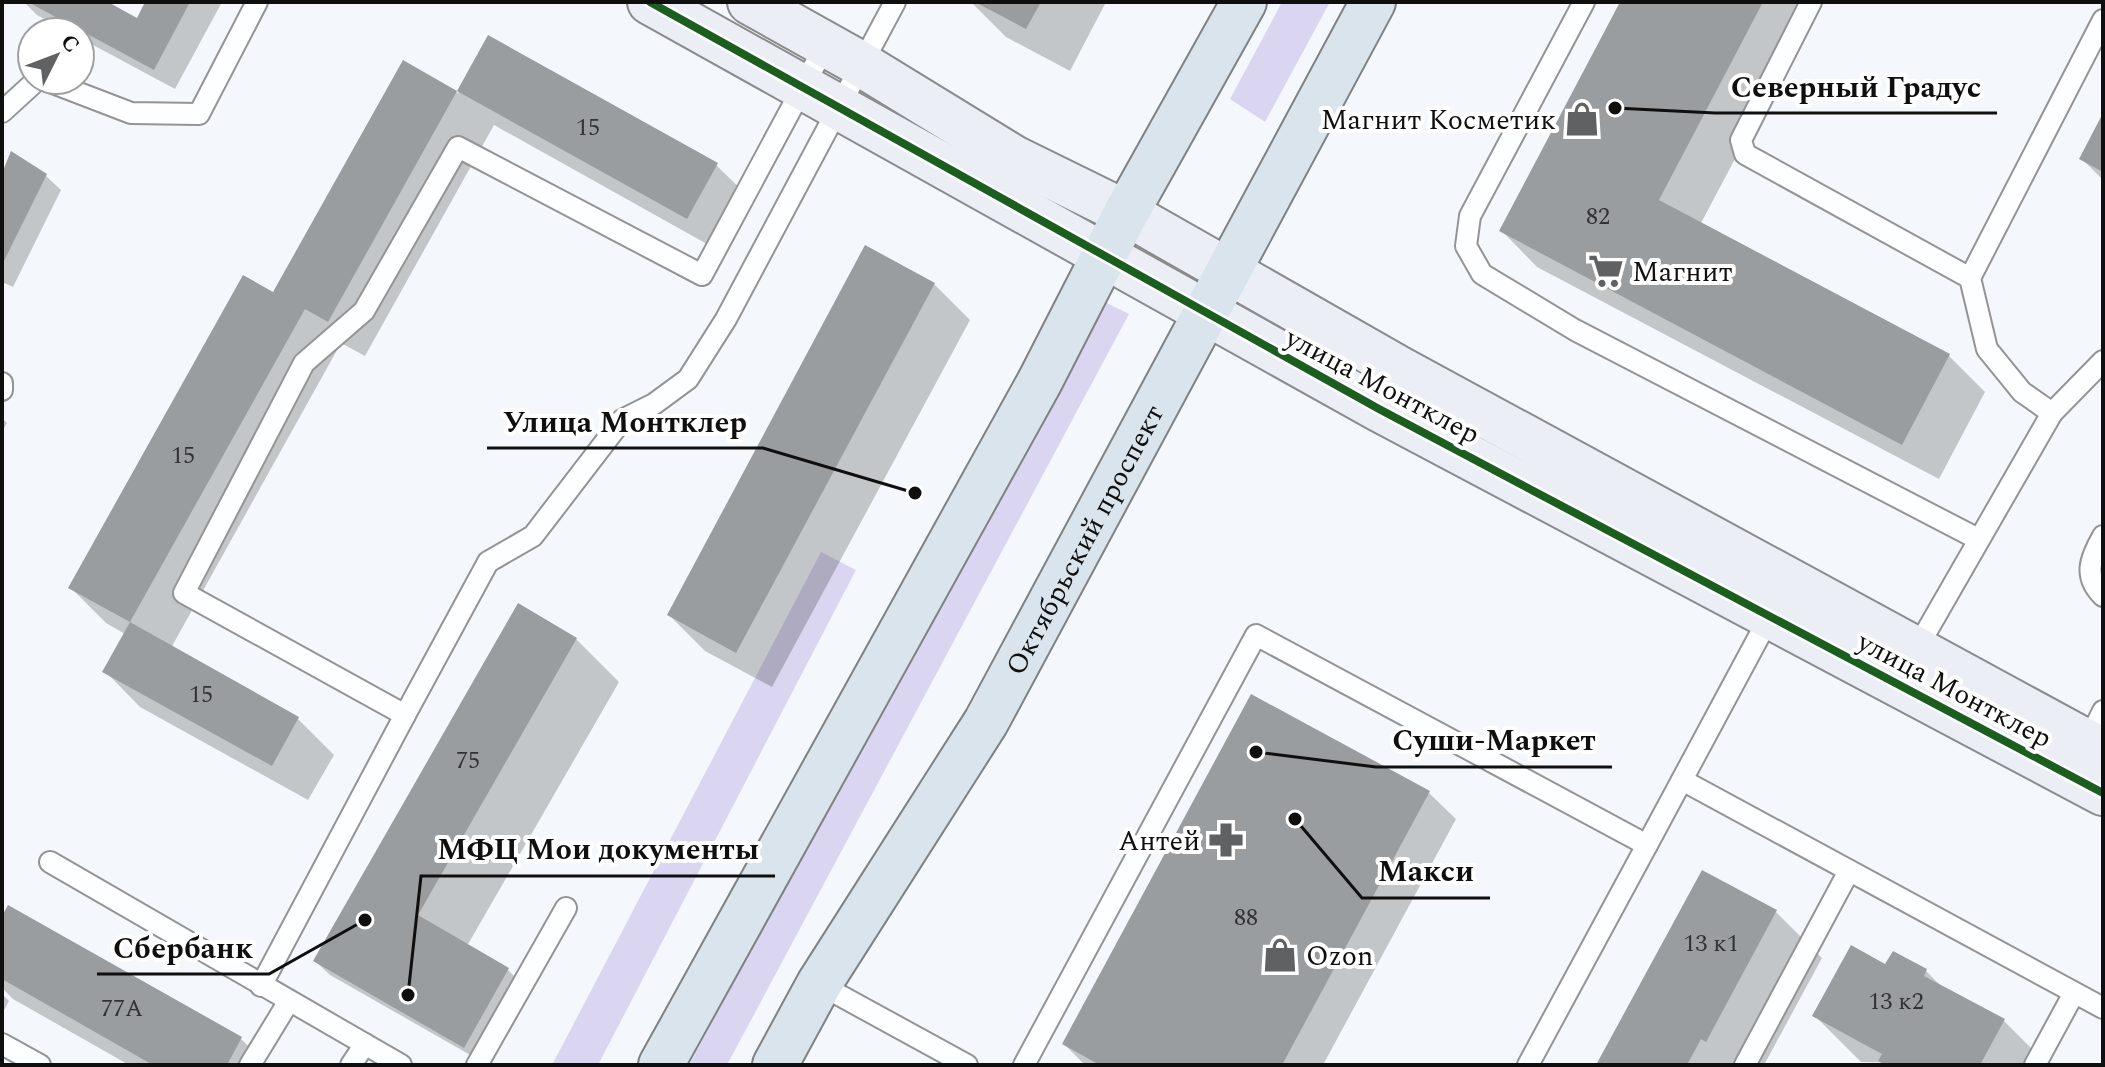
<svg xmlns="http://www.w3.org/2000/svg" width="2105" height="1067" font-family="Spectral,serif">
	<style>
		.green { fill: #dad6f2 }
		.shadow { fill: #0003 }
		.building { fill: #999da0 }
		.lines { fill: none; stroke-linecap: round; stroke-linejoin: round }
		.lane-casing { stroke: #929496; stroke-width: 24 }
		.secondary-casing { stroke: #898b8c; stroke-width: 48 }
		.primary-casing { stroke: #7f8183; stroke-width: 48 }
		.lane { stroke: #fdfeff; stroke-width: 20 }
		.secondary { stroke: #ebeff5; stroke-width: 44 }
		.primary { stroke: #dae4ed; stroke-width: 44 }
		.cycleway-casing { stroke: #fff; stroke-width: 13 }
		.cycleway { stroke: #1b5e20; stroke-width: 8 }
		.labels { text-anchor: middle; stroke-width: 8; stroke-linejoin: round; paint-order: stroke }
		.number-label { font-size: 24px; fill: #323233 }
		.poi-label { font-size: 28px; fill: #0f0f0f; stroke: #fff; text-anchor: end }
		.street-label { font-size: 28px; fill: #0f0f0f; stroke: #fff }
		.leader { fill: none; stroke: #0f0f0f; stroke-width: 3 }
		.callout-dot { fill: #0f0f0f; stroke: #fff; stroke-width: 3 }
		.callout-label { font-size: 30px; text-anchor: middle; font-weight: bold; fill: #0f0f0f; stroke: #fff; stroke-width: 8; stroke-linejoin: round; paint-order: stroke }
	</style>
	<rect width="100%" height="100%" fill="#f4f8fc"/>
	<g class="green">
		<path d="M1282,2H1330L1265,122L1230,99Z"/>
		<path d="M1101,300L1129,314L727,1065H689Z"/>
		<path d="M821,552L856,570L598,1065H552Z"/>
	</g>
	<g class="shadow">
		<path d="M24,2H103L138,21L148,2H222L175,89L80,38V32H69L37,15Z"/>
		<path d="M971,2H1106L1070,71L1006,37Z"/>
		<path d="M1622,2H1818L1700,225L1949,356L1985,392L1939,479L1537,267L1502,231Z"/>
		<path d="M489,37L716,165L752,200L723,253L494,125L365,356L341,343L171,648L298,719L334,755L308,800L140,707L105,671L125,634L106,623L71,588L274,295L403,63L458,93Z"/>
		<path d="M2103,118V180L2082,159Z"/>
		<path d="M12,154L46,176L61,190L13,287L2,282V178Z"/>
		<path d="M934,284L970,320L772,687L705,651L669,615Z"/>
		<path d="M2,418L7,423L2,432Z"/>
		<path d="M576,639L619,682L467,946L508,970L522,984L479,1060L330,975L315,961Z"/>
		<path d="M1428,792L1456,819L1323,1065H1085L1064,1044Z"/>
		<path d="M9,908L241,1039L268,1065H129L13,999L2,988V920Z"/>
		<path d="M1776,912L1822,958L1764,1065H1598Z"/>
		<path d="M1886,967L1926,971L1945,990L2004,1021L2048,1065L1861,1062L1815,1016Z"/>
		<path d="M2,994L9,1001L2,1014Z"/>
	</g>
	<g class="building">
		<path d="M28,2H108L137,18L145,2H190L154,70Z"/>
		<path d="M975,2H1041L1026,29Z"/>
		<path d="M1620,2H1763L1659,200L1950,354L1902,445L1499,231Z"/>
		<path d="M488,35L718,163L687,219L457,91Z"/>
		<path d="M403,60L457,91L328,322L305,309L130,622L68,588L243,275L273,292Z"/>
		<path d="M2103,113V172L2079,159Z"/>
		<path d="M11,151L47,174L2,265V173Z"/>
		<path d="M865,245L935,283L736,653L667,615Z"/>
		<path d="M518,603L577,638L418,915L509,968L464,1048L313,961Z"/>
		<path d="M130,622L299,717L272,766L102,672Z"/>
		<path d="M1251,694L1430,791L1282,1065H1100L1062,1044Z"/>
		<path d="M1702,870L1777,910L1706,1042L1701,1039L1687,1065H1596Z"/>
		<path d="M8,905L242,1037L227,1065H153L2,979V916Z"/>
		<path d="M1851,945L1885,964L1893,951L1927,969L1924,976L2005,1019L1980,1065H1885L1878,1061L1882,1054L1812,1016Z"/>
	</g>
	<g class="lines">
		<g class="lane-casing">
			<g id="lane">
				<path d="M1584,2L1470,216L1466,246L1482,274L1575,330L1978,539"/>
				<path d="M1811,2L1741,140L1745,154L1970,278L1987,349L2022,392L2052,413L1917,648"/>
				<path d="M45,80L131,113L199,114L257,2"/>
				<path d="M2,112L37,80"/>
				<path d="M1970,278L2103,20"/>
				<path d="M2,383V390"/>
				<path d="M2052,413L2103,361"/>
				<path d="M2103,536C2090,559 2083,576 2103,596"/>
				<path d="M405,715L488,562L533,536L622,420L654,404L688,379L726,319L895,2"/>
				<path d="M2087,743L2103,711"/>
				<path d="M1682,780L2103,1008"/>
				<path d="M50,862L401,1065"/>
				<path d="M819,984L967,1065"/>
				<path d="M261,986L405,715L184,593L304,363L364,311L458,147L702,275L826,44"/>
				<path d="M2,1044L40,1065"/>
				<path d="M250,1065L289,1001"/>
				<path d="M351,1065L365,1044"/>
				<path d="M477,1065L566,908"/>
				<path d="M1024,1065L1256,635L1647,845L1770,616"/>
				<path d="M1528,1065L1647,845"/>
				<path d="M1745,1065L1849,871"/>
				<path d="M2035,1065L2074,993"/>
			</g>
		</g>
		<g class="secondary-casing">
			<g id="secondary">
				<path d="M650,2L1379,409L2103,793"/>
				<path d="M750,2L859,63L1014,158L1126,213L1400,369L2103,751"/>
			</g>
		</g>
		<g class="primary-casing">
			<g id="primary">
				<path d="M661,1065L1040,381L1126,213L1244,2"/>
				<path id="s1" d="M775,1065L819,984L986,722L1373,2"/>
			</g>
		</g>
		<use href="#lane" class="lane"/>
		<use href="#secondary" class="secondary"/>
		<use href="#primary" class="primary"/>
		<g class="cycleway-casing">
			<path id="cycleway" d="M650,2L1379,409L2103,793"/>
		</g>
		<use href="#cycleway" class="cycleway"/>
	</g>
	<defs>
		<g id="shop-bare" transform="scale(2.76)"><path d="M-5-2.5h2.3a2.7 3.5 0 0 1 5.4 0H5L5.5 6h-11ZM-1.5-2.5h3a1.5 2.3 0 0 0-3 0Z" fill="#5f6162" stroke="#fff" stroke-width="2.5" paint-order="stroke"/></g>
		<g id="supermarket-bare" transform="scale(2.76)"><path d="M-6-5.5h2.5l.6 2H6L4.5 2H-2.5L-4.4-4H-6ZM-1.5 3.2a1.3 1.3 0 1 0 .1 0ZM3 3.2a1.3 1.3 0 1 0 .1 0Z" fill="#5f6162" stroke="#fff" stroke-width="2.5" paint-order="stroke"/></g>
		<g id="pharmacy-bare" transform="scale(2.76)"><path d="M-2-6h4v4h4v4h-4v4h-4v-4h-4v-4h4Z" fill="#5f6162" stroke="#fff" stroke-width="2.5" paint-order="stroke"/></g>
	</defs>
	<g fill-rule="evenodd">
		<use href="#shop-bare" x="1582" y="119"/>
		<use href="#supermarket-bare" x="1606" y="271"/>
		<use href="#pharmacy-bare" x="1226" y="840"/>
		<use href="#shop-bare" x="1280" y="955"/>
	</g>
	<g class="labels">
		<g class="number-label">
			<text x="588" y="135">15</text>
			<text x="1598" y="224">82</text>
			<text x="183" y="463">15</text>
			<text x="201" y="702">15</text>
			<text x="468" y="768">75</text>
			<text x="1246" y="925">88</text>
			<text x="1711" y="951">13 к1</text>
			<text x="1896" y="1009">13 к2</text>
			<text x="122" y="1016">77А</text>
		</g>
		<g class="poi-label">
			<text x="1556" y="129">Магнит Косметик</text>
			<text x="1632" y="281" text-anchor="start">Магнит</text>
			<text x="1200" y="850">Антей</text>
			<text x="1306" y="965" text-anchor="start">Ozon</text>
		</g>
		<g class="street-label">
			<text transform="translate(1383 385) rotate(28)" y="10">улица Монтклер</text>
			<text dy="10" stroke="none"><textPath href="#s1" startOffset="610">Октябрьский проспект</textPath></text>
			<text transform="translate(1955 689) rotate(28)" y="10">улица Монтклер</text>
		</g>
	</g>
	<path class="leader" d="M1615 108L1715 113H1997M915 493L763 448H487M1256 752L1376 767H1612M408 995L421 876H775M1295 819L1362 898H1490M365 920L269 974H97"/>
	<g class="callout-dot">
		<circle cx="1615" cy="108" r="8"/>
		<circle cx="915" cy="493" r="8"/>
		<circle cx="1256" cy="752" r="8"/>
		<circle cx="408" cy="995" r="8"/>
		<circle cx="1295" cy="819" r="8"/>
		<circle cx="365" cy="920" r="8"/>
	</g>
	<g class="callout-label">
		<text x="1856" y="97">Северный Градус</text>
		<text x="625" y="432">Улица Монтклер</text>
		<text x="1494" y="750">Суши-Маркет</text>
		<text x="598" y="859">МФЦ Мои документы</text>
		<text x="1426" y="881">Макси</text>
		<text x="183" y="958">Сбербанк</text>
	</g>
	<rect width="2105" height="1067" fill="none" stroke="#0f0f0f" stroke-width="8"/>
	<g transform="translate(56 56) rotate(48)"><circle r="38" fill="#ffffff" stroke="#9f9f9f" stroke-width="2"/>
	<path d="M0-6L14 30L0 20L-14 30Z" fill="#5f6162"/>
	<text y="-12" font-size="22" font-weight="bold" text-anchor="middle" fill="#0f0f0f">С</text>
	</g>
</svg>
